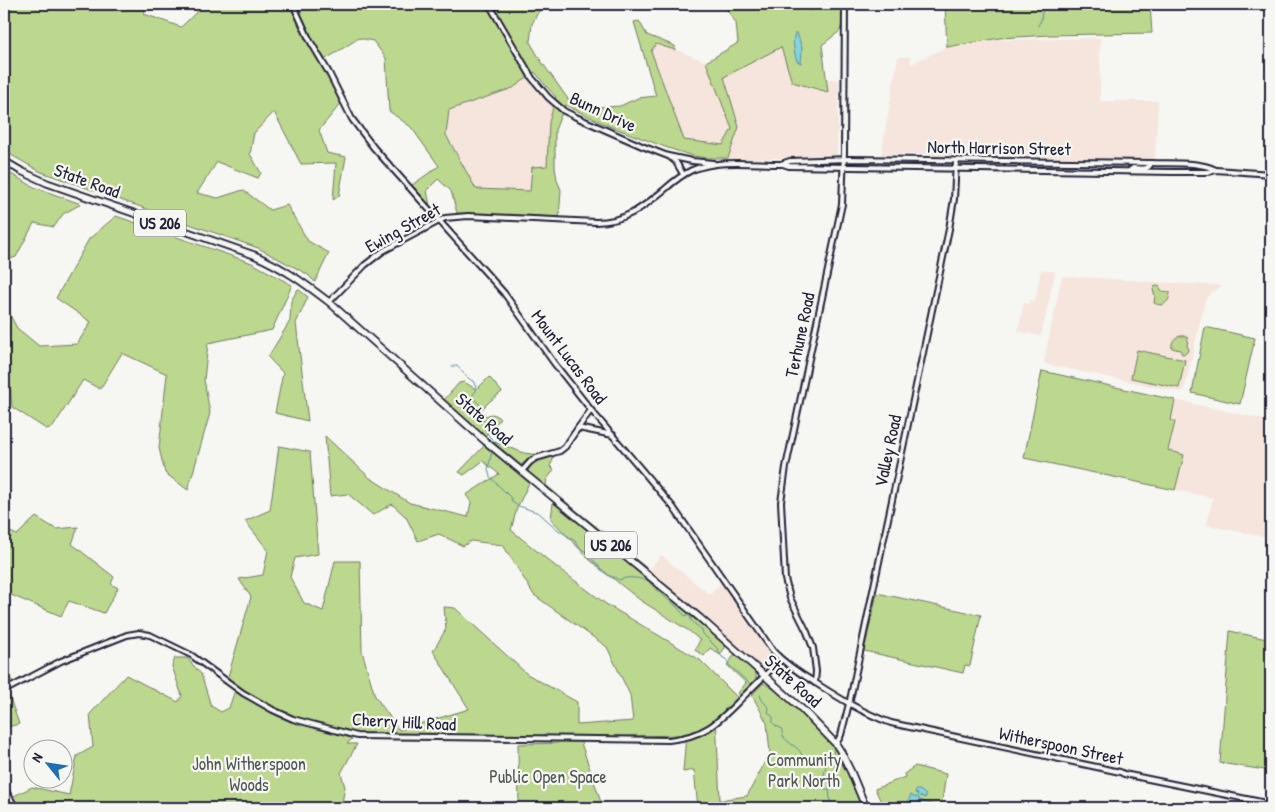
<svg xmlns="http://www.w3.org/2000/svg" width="1275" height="812" font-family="'Patrick Hand',sans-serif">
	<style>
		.built { fill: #f5e5dc }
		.green { fill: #bcd78e; stroke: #6f7c64; fill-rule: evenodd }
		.water { fill: #83d4dd; stroke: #5c8d9c }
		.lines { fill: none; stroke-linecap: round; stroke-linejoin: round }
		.stream { stroke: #5c8d9c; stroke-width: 1 }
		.tertiary-casing { stroke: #22223b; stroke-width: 8 }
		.trunk-casing { stroke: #22223b; stroke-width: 9 }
		.tertiary { stroke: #f6f6f2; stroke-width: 4 }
		.trunk { stroke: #f6f6f2; stroke-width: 5.5 }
		.labels { text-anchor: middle; stroke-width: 4.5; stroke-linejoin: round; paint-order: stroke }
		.shield { fill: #f6f6f2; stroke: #626272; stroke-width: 1 }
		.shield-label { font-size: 16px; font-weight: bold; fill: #22223b }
		.street-label { font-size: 18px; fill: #22223b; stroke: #f6f6f2 }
		.park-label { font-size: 18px; fill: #505854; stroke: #f6f6f2 }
	</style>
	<rect width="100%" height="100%" fill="#f6f6f2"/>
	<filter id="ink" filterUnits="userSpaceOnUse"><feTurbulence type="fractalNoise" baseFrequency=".02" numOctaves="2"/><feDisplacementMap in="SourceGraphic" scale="10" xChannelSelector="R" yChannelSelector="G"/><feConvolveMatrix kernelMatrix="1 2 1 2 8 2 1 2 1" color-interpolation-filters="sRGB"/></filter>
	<g filter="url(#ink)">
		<g class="built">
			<path d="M644,37L711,64L779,38L798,75L839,80L837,155L782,158L743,159L701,158L687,155Z"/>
			<path d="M1100,38V101H1158L1155,158L1149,159L935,157L932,154H888L886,156H881L898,57H910L911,64L947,47L994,40Z"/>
			<path d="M528,77L537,89L554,106L549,122L547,166L531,191L476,189L446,135L449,110L513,88Z"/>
			<path d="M1041,270L1055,272L1041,336L1018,331L1024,303L1029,304V300L1035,301Z"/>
			<path d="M1062,276L1222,286L1218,288L1211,292L1205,300L1184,391L1180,392L1046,364L1045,362L1044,361Z"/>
			<path d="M1042,371L1271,421V538L1207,525L1213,498L1024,458Z"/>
			<path d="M661,555L710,595L721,582L773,656V661L767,666L762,667L759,665L707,620L648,572Z"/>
		</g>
		<g class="green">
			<path d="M4,4H146L144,14L181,27L205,4H545L537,14L532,24L530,42L541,61L568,99L587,106L606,107L620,106L638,98L656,96L634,22L639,21L647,35L675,46V50L656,44L651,51L684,140L723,145L732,129L706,62L738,43L736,23L723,4H750L762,8L767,4H846V10L840,31L822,45L828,92L792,82L781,47L724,77L739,127L728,158H708L693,156L668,148L609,126L565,105L555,130V167L557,180L561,190L559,217L457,213L451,191L438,179L427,190L430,206L412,185L439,166L411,127L389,111L386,58L373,41L359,38L323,61L343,101L319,130L327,153L346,157L339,196L333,200L336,163L301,164L274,112L254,133L250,154L261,173L258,178L217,162L197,193L218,198L243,190L270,210L287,205L308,241L329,253L315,282L307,274L258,248L41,172L4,151ZM535,72L545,85L556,97L549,122L547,166L532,167L530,191L476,189L446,135L449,110L513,88Z"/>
			<path d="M945,4H1150L1152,33L1049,35L1000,38L947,47Z"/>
			<path d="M4,170L34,187L81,204L63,214L54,227L34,223L16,257L4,261Z"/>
			<path d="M116,216L252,263L292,285L272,330L208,343L204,380L210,413L188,490L165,473L159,448L167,374L122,353L100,389L83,380L53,427L46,429L12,407L10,385L4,382V304L17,328L39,346L77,344L91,322L56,298L89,239Z"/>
			<path d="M1157,286H1159L1162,291L1170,292C1170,302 1163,308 1154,303L1155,296L1153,290L1154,287Z"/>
			<path d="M298,289L308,297L296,323L308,421L275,413L283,373L268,357L290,321L291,301Z"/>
			<path d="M1205,327L1255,338L1240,404L1192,393Z"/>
			<path d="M1180,336H1184L1188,338L1187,346L1189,349L1186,353L1182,354L1180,350L1172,348C1171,342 1174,338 1180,336Z"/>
			<path d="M1137,350L1185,360L1179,388L1131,378Z"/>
			<path d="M1042,371L1175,400L1171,420L1175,422L1168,450L1184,455L1175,490L1024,458Z"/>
			<path d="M489,377L502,392L490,401L481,410L486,416L491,414L496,415L500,419L485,436L444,400L459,383L464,382C468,384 473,388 477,389Z"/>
			<path d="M325,436L370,478L410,503L468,517L471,502L466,495L499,474L483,461L464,475L459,472L485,445L529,483L517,508L511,530L554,565L606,604L700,660L738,698L716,718L720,801L726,799L747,796L770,753L767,723L752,695L763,683C776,689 784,697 795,706C807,717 820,729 831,742C844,757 857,788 863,808H698L694,770L683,772L686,735L579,737L603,808H519L518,744L558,743L557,739L356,735L347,744H357L341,773L345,787L341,808H4V801L32,787L69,795L77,756L93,747L90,714L126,675L178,702L182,696L172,666L175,658H187L201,674L211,706L221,712L229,708L236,687L227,680L251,597L239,579L263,575L268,550L245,521L270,510L279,446L310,452L318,554L295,558L290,577L304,603L323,611L335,561H360L362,651L375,696L399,730L469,709L433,651L446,629L444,607L455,608L527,674L577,702V725L633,721L630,695L607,647L534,595L503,545L471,541L463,546L439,534L418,541L406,517L392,504L373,515L348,494L330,496Z"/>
			<path d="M492,441L524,453L540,455L529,459L521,465Z"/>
			<path d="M553,457V460L550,466L554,470L547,479L546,485L560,497L649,570L648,572L558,499L529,473L528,469L533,463L536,462Z"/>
			<path d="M553,503L647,578L726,646L720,655L710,648L704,656L695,650L700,640L689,631L640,600L590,560L551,519Z"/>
			<path d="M36,517L56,529L78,527L72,544L114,577L111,584L118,588L104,613L69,601L61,616L4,592V529L17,535Z"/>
			<path d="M877,593L981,615L970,666L965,665L963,673L864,651Z"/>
			<path d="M1230,631L1271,640V771L1220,763Z"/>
			<path d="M735,654L757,674L756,675V679L740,695L738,693L746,683L727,665Z"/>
			<path d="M4,675L18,684L7,690L19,724L4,728Z"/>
			<path d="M915,766L946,774L941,808H884L875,789L905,777L904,774Z"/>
		</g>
		<g class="water">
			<path d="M795,33H797L802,48L801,63L797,61C794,53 792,41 795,33Z"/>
			<path d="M916,790H920L926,795L925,798L920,796L918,799L935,806L934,808H907L905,807L911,795L916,798L918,794L915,793Z"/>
		</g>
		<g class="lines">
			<g class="stream">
				<path d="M807,4L809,11"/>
				<path d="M1038,26L1041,20L1043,4"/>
				<path d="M452,366H457C463,372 466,378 473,381L476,387V391L473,394V398L481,406L479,409V417L486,422C483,431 491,438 496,444"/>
				<path d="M492,451L488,469L490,477L511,498L512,501L516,505L539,513L557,529L575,541L580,548L588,553L591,558L598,565L600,569L610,577H614L619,580C625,578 629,577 635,578C640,578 642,580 648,580L653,587L676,606L685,616L688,615L690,617C692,626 703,626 703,634L717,648L722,657L727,660L729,665L749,683"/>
				<path d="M760,695L762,700L769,708L768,712L773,717V723L776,726L781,728C782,730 782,733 783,736C786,741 793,745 798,749C802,753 801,757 808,761C815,765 819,759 826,766L822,783L826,790H829"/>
				<path d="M831,808L832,805L830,801L829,787C841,772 831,765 834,749"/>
			</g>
			<g class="tertiary-casing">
				<g id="tertiary">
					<path d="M293,4L309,39L329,73L352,119L374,148L504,293L554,363L591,410L673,507L773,651C785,664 799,673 814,682C839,698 863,713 891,723L1120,772L1124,774L1271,804"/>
					<path d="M489,4L532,78L548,97L564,111L576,117L642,146L668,156L692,161L713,163"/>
					<path d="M670,157L676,162L683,174"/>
					<path d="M783,164L789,166L1172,172H1208L1216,170L1271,174"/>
					<path d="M1129,171L1133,168C1139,168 1149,171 1151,163"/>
					<path d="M329,302L365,265L383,251L445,218L468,216L596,222C625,222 642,208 664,190C673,182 681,175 692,170C719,159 752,164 781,164L790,161L849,159L1151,163C1171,164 1197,161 1216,170"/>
					<path d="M578,428L591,410"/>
					<path d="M522,471L530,462L536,458L560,451L565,447L578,428L613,435"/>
					<path d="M815,683L816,671L813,648L807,632L790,598L785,579L781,502L786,467L842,204L844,152L845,4"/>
					<path d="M4,691L61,661L127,635L139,633L150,635L191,655L243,693L273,710L293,719L357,736L669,740C706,736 717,723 742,698C755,685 768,672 781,660"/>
					<path d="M836,744L841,735L850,700L949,229L954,199L956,161"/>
					<path d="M4,788L16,808"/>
				</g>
			</g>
			<g class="trunk-casing">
				<path id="trunk" d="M4,161L21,171L47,183L254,255C284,268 304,283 329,302L485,441L700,618L803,710L836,744L841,752L851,772L866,808"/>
			</g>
			<use href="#tertiary" class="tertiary"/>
			<use href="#trunk" class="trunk"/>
		</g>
	</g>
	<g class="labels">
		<g class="shield">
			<rect x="134" y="209.5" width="52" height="27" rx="4"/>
			<rect x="585" y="531.5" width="52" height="27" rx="4"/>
		</g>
		<g class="shield-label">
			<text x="160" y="229">US 206</text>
			<text x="611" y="551">US 206</text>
		</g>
		<g class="street-label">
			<text transform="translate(603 112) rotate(25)" y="6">Bunn Drive</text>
			<text transform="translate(999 148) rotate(1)" y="6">North Harrison Street</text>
			<text transform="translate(87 181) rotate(20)" y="6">State Road</text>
			<text transform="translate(403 228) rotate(-29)" y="6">Ewing Street</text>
			<text transform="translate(800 335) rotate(-78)" y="6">Terhune Road</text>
			<text transform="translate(569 357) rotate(53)" y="6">Mount Lucas Road</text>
			<text transform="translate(484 419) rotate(41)" y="6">State Road</text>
			<text transform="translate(888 451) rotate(-78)" y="6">Valley Road</text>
			<text transform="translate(793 681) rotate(42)" y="6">State Road</text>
			<text transform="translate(404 722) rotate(3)" y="6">Cherry Hill Road</text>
			<text transform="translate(1061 746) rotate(12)" y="6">Witherspoon Street</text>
		</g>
		<g class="park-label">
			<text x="804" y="766">Community<tspan x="804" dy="21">Park North</tspan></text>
			<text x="249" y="770">John Witherspoon<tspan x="249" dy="21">Woods</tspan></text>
			<text x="548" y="783">Public Open Space</text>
		</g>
	</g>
	<rect width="1275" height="812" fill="none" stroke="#f6f6f2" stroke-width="20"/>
	<rect x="10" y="10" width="1255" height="792" fill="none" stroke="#22223b" stroke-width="2" filter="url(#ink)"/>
	<g transform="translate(48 764) rotate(300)"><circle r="24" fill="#f6f6f2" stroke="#a1a1a9"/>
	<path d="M0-4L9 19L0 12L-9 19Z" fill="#1f6fb2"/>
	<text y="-8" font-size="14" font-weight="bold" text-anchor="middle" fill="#22223b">N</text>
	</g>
</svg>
